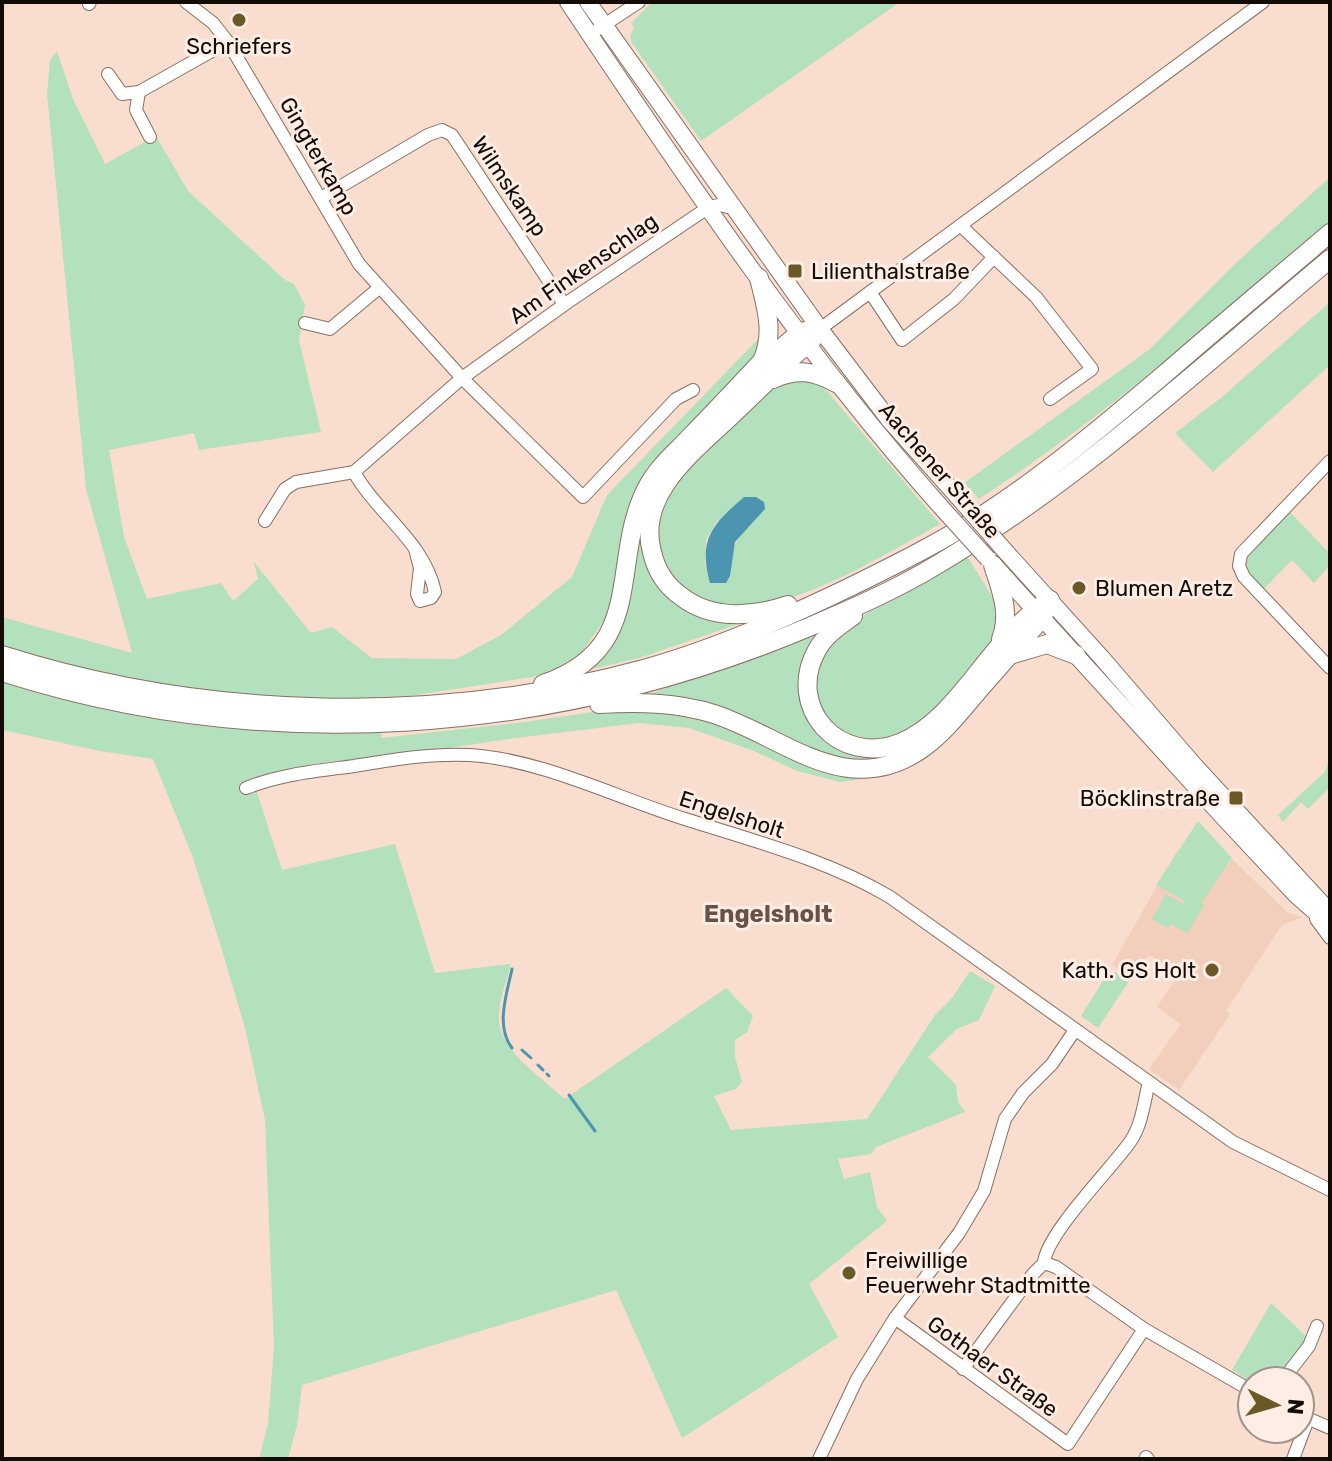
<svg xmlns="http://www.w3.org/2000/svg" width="1332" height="1461" font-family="Rubik,sans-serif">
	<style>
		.built { fill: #f2cfbc }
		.green { fill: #b3e1bd; fill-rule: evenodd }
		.water { fill: #4b95b1 }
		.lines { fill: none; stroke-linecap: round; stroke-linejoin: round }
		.stream { stroke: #4b95b1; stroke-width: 3 }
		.minor-casing { stroke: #886f62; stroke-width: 14 }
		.major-casing { stroke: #886f62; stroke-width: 18 }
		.highway-casing { stroke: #886f62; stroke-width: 20 }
		.minor { stroke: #fff; stroke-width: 12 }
		.major { stroke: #fff; stroke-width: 16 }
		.highway { stroke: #fff; stroke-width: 18 }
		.major-bridge-casing { stroke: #886f62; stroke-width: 18; stroke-linecap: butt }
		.major-bridge { stroke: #fff; stroke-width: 16 }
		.poi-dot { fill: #6a5926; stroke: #feede4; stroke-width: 3 }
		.labels { text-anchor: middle; stroke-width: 6; stroke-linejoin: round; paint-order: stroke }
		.poi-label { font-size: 22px; fill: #130b06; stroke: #feede4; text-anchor: start }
		.street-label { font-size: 22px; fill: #130b06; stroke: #feede4 }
		.neighbourhood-label { font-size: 24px; font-weight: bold; fill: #685245; stroke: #feede4 }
	</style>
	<rect width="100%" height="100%" fill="#f9ddce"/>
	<path class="built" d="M1177,851L1209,891L1232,859L1288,913L1303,917L1282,925L1226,1011L1230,1014L1179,1090L1149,1069L1181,1024L1157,1007L1179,974L1149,955L1132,978L1112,965Z"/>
	<g class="green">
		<path d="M652,2H900L701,141L632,43L630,36L634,28L631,23Z"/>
		<path d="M57,51L73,99L105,164L156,136L188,191L285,280L294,284L305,305L299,340L321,432L199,450L194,433L109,450L124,537L147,599L221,583L233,601L258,579L254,562L311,633L332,627L372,658L456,659L501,635L572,577L607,495L766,331L763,348L723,395L647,467L628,514L616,586L608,615L579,656L563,666L533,677L383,700L381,738L525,722L613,709L682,712L859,774L885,776L840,782L797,771L754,751L689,728L639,723L508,739L272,775L254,783L282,870L395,844L435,973L511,964C506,983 494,1012 501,1031C509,1056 545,1081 565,1099L726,988L753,1016L747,1032L735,1040V1057L742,1082L736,1089L714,1096L731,1130L867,1119L935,1015L952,998L970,971L995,986L979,1020L957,1029L928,1057L956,1085L958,1102L965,1112L876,1147L871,1154L838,1159L844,1179L870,1172L877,1207L887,1221L809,1284L838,1337L682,1438L616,1290L302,1385L297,1425L288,1459H259L268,1424L274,1347L265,1120L245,1028L222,950L192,855L153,759L100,751L2,730V617L132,653L86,489L47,94L50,61Z"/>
		<path d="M1330,177V222C1217,319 1104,417 979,499L964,483L1150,349L1237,262Z"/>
		<path d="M1330,302V365L1213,472L1175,433L1222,397Z"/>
		<path d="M807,377L826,390L940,524C885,554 803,606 740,607C718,608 701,599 684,587C673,580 667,570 662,559C639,506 695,460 728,427C745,410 761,389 783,379C790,376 799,378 807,377ZM717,521H755C734,538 732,549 730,576L705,565L706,540Z"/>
		<path d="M650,508L666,591L756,618L639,658L583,671L606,651L638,530Z"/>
		<path d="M1288,510L1330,554V565L1314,583L1292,560L1262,591L1246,574L1244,555Z"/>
		<path d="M967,556L998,606L999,633C967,672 939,719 891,738C853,753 810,717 815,677C817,660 829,643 842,631C854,619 873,610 888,602C914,586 941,571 967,556Z"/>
		<path d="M825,631L803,690L842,746L940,729L883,761H838L647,695Z"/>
		<path d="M1330,756V787L1308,809L1301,802L1283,822L1278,815L1325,772Z"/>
		<path d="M1198,821L1232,858L1201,903L1204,906L1187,933L1171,924L1168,928L1152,919L1166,894L1183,904L1185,901L1156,885Z"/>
		<path d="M1115,972L1129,981L1098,1028L1081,1016L1107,974Z"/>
		<path d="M1271,1303L1306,1336L1307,1343L1277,1381L1252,1382L1232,1370Z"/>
	</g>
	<path class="water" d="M744,497H756L764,502L765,509L735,542L730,576L726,583H710C698,539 712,525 744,497Z"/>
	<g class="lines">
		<g class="stream">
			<path d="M512,1048C495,1026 507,993 512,969"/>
			<path d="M522,1050L531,1058"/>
			<path d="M538,1065L543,1070"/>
			<path d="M547,1074L549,1076"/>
			<path d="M569,1095L595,1131"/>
		</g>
		<g class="minor-casing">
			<g id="minor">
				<path d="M186,2L213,23L228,42L359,264L462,378L583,497L676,399L693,390"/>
				<path d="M89,4L90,2"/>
				<path d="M598,29L639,2"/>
				<path d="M108,74L122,94L139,92L136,110L150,137"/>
				<path d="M139,92L228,42"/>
				<path d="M321,198L428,135L442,130L452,135L564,304"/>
				<path d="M961,226L1036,297L1092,369L1050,399"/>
				<path d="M870,292L902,340L954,299L994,257"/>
				<path d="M305,323L330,329L379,288"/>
				<path d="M820,329L1263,2"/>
				<path d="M1330,461L1241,554L1239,566L1244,577L1330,668"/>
				<path d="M354,472C378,515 424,541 435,592L431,598L420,601L417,594L420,568L415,549"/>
				<path d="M265,521L285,489L296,482L354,472L462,378L568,302L709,207L719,205L732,208"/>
				<path d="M246,788C281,774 317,771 354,766C391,760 431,753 469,755C541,759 617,798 685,819C754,841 828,860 890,897L1233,1142L1330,1190"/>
				<path d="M1316,919L1330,938"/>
				<path d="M1044,1263C1046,1234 1111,1169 1130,1142C1142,1125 1144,1102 1149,1082"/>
				<path d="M895,1318L1068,1444L1144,1329"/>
				<path d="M963,1369L1033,1274L1044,1263L1056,1267L1144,1329L1252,1391"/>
				<path d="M1282,1381L1309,1346L1317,1326"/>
				<path d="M1300,1415L1330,1428"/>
				<path d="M1146,1457L1148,1459"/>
				<path d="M819,1459L857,1379L895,1318L959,1233L984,1191L1005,1119L1023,1093L1052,1064L1075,1030"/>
				<path d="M1293,1459L1308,1419"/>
			</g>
		</g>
		<g class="major-casing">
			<g id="major">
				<path d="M568,2C684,176 802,351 941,507"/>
				<path d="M588,2L820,329L890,421L958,497"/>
				<path d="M1006,552L1102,658L1195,766L1330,912"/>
				<path d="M993,564L1224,818L1296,895L1330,925"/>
			</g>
		</g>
		<g class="highway-casing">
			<g id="highway">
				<path d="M763,364L800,332L820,329"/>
				<path d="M773,379C797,368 814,371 836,383"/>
				<path d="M993,565C1001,590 1011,613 1001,639"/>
				<path d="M788,605C753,617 712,620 682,597C666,586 656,570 652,552C636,494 694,451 731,416C753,395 775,373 798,352L809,344L820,329"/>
				<path d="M853,616C839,626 825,635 817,650C785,707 839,767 900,743C961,718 991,635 1050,600"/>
				<path d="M1013,654L1047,644L1076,655"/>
				<path d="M2,655C207,720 437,725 644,669C715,649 784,619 850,587C897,564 943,541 986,513C1050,471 1109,421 1167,372C1221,325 1276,279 1330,233"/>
				<path d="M2,672C266,757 555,734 809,627C851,609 895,590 935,566C1079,481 1202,366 1330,259"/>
				<path d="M543,684C651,648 607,558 649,484C659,466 676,452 690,437C714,412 738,387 762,361C775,333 766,307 759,278"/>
				<path d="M599,704C638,702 676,702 714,714C785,737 847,802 923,748C944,733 961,711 978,691C999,667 1020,643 1042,618L1050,600"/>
			</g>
		</g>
		<use href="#minor" class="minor"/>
		<use href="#major" class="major"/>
		<use href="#highway" class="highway"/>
		<g class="major-bridge-casing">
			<g id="major-bridge">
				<path d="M958,497L1006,552"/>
				<path d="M941,507L988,559"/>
			</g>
		</g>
		<use href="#major-bridge" class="major-bridge"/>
	</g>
	<g class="poi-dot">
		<circle cx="239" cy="20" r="8"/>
		<rect x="787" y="263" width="16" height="16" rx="4"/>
		<circle cx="1079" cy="588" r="8"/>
		<rect x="1228" y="790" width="16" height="16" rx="4"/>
		<circle cx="1212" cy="970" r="8"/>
		<circle cx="849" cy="1273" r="8"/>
	</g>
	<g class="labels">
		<g class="poi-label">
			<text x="239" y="54" text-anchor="middle">Schriefers</text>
			<text x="811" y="279">Lilienthalstraße</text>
			<text x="1095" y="596">Blumen Aretz</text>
			<text x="1220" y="806" text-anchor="end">Böcklinstraße</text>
			<text x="1196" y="978" text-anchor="end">Kath. GS Holt</text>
			<text x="865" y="1268">Freiwillige<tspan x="865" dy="25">Feuerwehr Stadtmitte</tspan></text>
		</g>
		<g class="street-label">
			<text transform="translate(319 156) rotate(60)" y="8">Gingterkamp</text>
			<text transform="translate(510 186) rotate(56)" y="8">Wilmskamp</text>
			<text transform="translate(583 268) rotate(-35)" y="8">Am Finkenschlag</text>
			<text transform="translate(940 470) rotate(49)" y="8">Aachener Straße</text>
			<text transform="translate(732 814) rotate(18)" y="8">Engelsholt</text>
			<text transform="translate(993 1366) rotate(36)" y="8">Gothaer Straße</text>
		</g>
		<g class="neighbourhood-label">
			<text x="768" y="922">Engelsholt</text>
		</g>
	</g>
	<rect width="1332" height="1461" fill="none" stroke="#130b06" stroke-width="8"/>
	<g transform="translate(1276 1405) rotate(95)"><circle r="38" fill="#feede4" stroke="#a0938b" stroke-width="2"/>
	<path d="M0-6L14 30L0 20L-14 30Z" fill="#6a5926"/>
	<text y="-12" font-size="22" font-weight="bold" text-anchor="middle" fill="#130b06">N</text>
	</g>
</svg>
